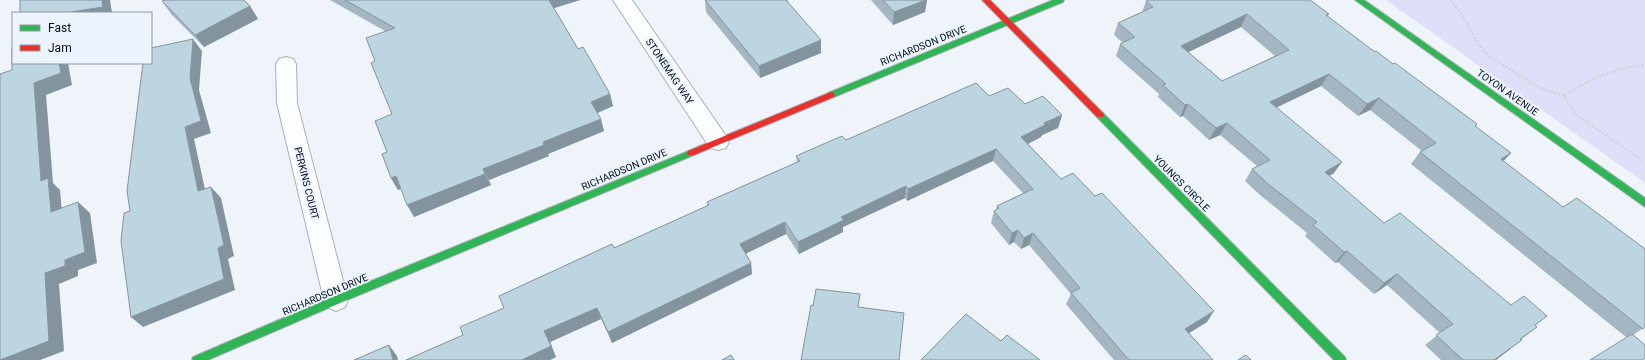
<svg xmlns="http://www.w3.org/2000/svg" width="1645" height="360" font-family="Roboto,sans-serif">
	<style>
		.green { fill: #e0dff9 }
		.lines { fill: none; stroke-linecap: round; stroke-linejoin: round }
		.street-casing { stroke: #abb1b9; stroke-width: 2 }
		.fast-casing { stroke: #abb1b9; stroke-width: 2 }
		.jam-casing { stroke: #abb1b9; stroke-width: 2 }
		.path { stroke: #d1d3d5; stroke-width: 2.5; stroke-dasharray: 2 2; stroke-linecap: butt }
		.street { fill: #fcfdfe; fill-rule: evenodd }
		.fast { fill: #30b455; fill-rule: evenodd }
		.jam { fill: #e5322d; fill-rule: evenodd }
		.wall { fill: #a3b6c2; fill-rule: evenodd }
		.shaded-wall { fill: #84949e }
		.building { fill: #bdd4e1; stroke: #84949e; fill-rule: evenodd }
		.labels { text-anchor: middle; stroke-width: 4; stroke-linejoin: round; paint-order: stroke }
		.street-label { font-size: 10px; fill: #091019; stroke: #eaf3fe }
	</style>
	<rect width="100%" height="100%" fill="#eef4fa"/>
	<path class="green" d="M1386,0H1645V183Z"/>
	<g class="lines">
		<g class="street-casing">
			<g id="street">
				<path d="M613,0H632L726,136L729,142L726,148L718,150L710,148Z"/>
				<path d="M286,57L293,59L296,64L297,103L348,300L345,307L336,311L327,307L324,300L277,103L276,64L279,59Z"/>
			</g>
		</g>
		<g class="fast-casing">
			<g id="fast">
				<path d="M1053,0H1064L1063,2L834,97H828L827,95L828,93Z"/>
				<path d="M1355,0H1364L1645,198V207Z"/>
				<path d="M1100,112L1103,113L1345,357L1346,360H1334L1097,117L1096,115L1097,113Z"/>
				<path d="M691,150L694,151L695,153L694,155L340,303L208,360H192L193,357L332,297Z"/>
			</g>
		</g>
		<g class="jam-casing">
			<g id="jam">
				<path d="M982,0H990L1103,113L1104,115L1103,117H1097Z"/>
				<path d="M831,92L834,93L835,95L834,97L694,155H688L687,153L688,151Z"/>
			</g>
		</g>
		<g class="path">
			<path d="M1450,0L1461,13L1478,44L1489,56L1538,87L1564,96L1576,115L1645,162"/>
			<path d="M1564,96C1591,78 1612,69 1645,65"/>
		</g>
		<use href="#street" class="street"/>
		<use href="#fast" class="fast"/>
		<use href="#jam" class="jam"/>
	</g>
	<g class="wall">
		<path d="M330,0H580L554,8L578,49L610,94L613,106L597,113L604,131L548,154L549,156L489,180L491,185L414,217L401,189L398,190L391,178L387,152L392,114L375,61L385,31Z"/>
		<path d="M705,0H788V3L821,53L760,78L706,12Z"/>
		<path d="M871,0H927L925,12L893,25Z"/>
		<path d="M162,1L250,6L258,19L204,47L171,14Z"/>
		<path d="M1146,1L1329,14L1327,17L1511,153L1503,161L1645,327L1633,335L1626,337L1411,164L1420,152L1422,151L1370,110L1358,116L1321,86L1276,108L1334,173L1329,176L1384,223L1511,305L1547,316L1535,325L1509,350L1496,360H1441L1425,345L1440,333L1387,285L1374,294L1338,262L1335,263L1305,236L1307,233L1260,195L1245,181L1252,169L1257,166L1220,135L1209,140L1183,116L1180,117L1158,97L1159,94L1116,56L1120,44L1123,43L1114,35L1118,23L1142,12ZM1241,27L1275,56L1222,81L1188,52Z"/>
		<path d="M989,96L1025,104L1062,115L1058,128L1042,135L1041,137L1028,144L1061,179L1207,322L1189,333L1213,360H1114L1066,304L1071,294L1029,245L1021,249L1014,242L1009,245L991,223L994,211L996,210L997,206L1023,193L993,161L907,201L905,198L843,227V232L799,254L786,234L745,254L751,263L752,274L612,343L601,319L550,342L556,357L550,360H406L463,335L504,308L614,248L707,206V202L797,162L796,156Z"/>
	</g>
	<g class="shaded-wall">
		<path d="M102,0H110L112,13H65Z"/>
		<path d="M548,0H580L551,9Z"/>
		<path d="M927,0L925,12L893,25L894,12Z"/>
		<path d="M250,6L258,19L204,47L195,35Z"/>
		<path d="M1247,14L1241,27L1176,58L1181,46Z"/>
		<path d="M193,39L202,51L199,90L211,133L194,139L208,203L198,191L185,127L190,78Z"/>
		<path d="M821,40V53L760,78L759,66Z"/>
		<path d="M59,63H68L72,85L46,95L53,183L60,190L63,223L51,212L41,181L34,83Z"/>
		<path d="M1329,74L1321,86L1263,114L1270,102Z"/>
		<path d="M610,94L613,106L595,114L591,102Z"/>
		<path d="M1379,98L1370,110L1358,116L1367,104Z"/>
		<path d="M1188,104L1183,116L1180,117L1185,105Z"/>
		<path d="M1062,115L1058,128L1042,135L1041,137L1018,149L1021,137L1044,123Z"/>
		<path d="M601,119L604,131L548,154L549,156L489,180L483,169L543,142Z"/>
		<path d="M1227,123L1220,135L1209,140L1216,128Z"/>
		<path d="M996,149L993,161L907,201L908,189Z"/>
		<path d="M1511,153L1500,165L1501,159Z"/>
		<path d="M1342,162L1334,173L1316,184L1325,172Z"/>
		<path d="M485,174L491,185L414,217L407,205Z"/>
		<path d="M396,176L403,188L398,190L391,178Z"/>
		<path d="M906,186L905,198L843,227V232L799,254L798,242L841,217Z"/>
		<path d="M211,187L221,198L234,256L228,259L235,290L143,327L131,317L218,248Z"/>
		<path d="M78,202L90,213L97,263L78,270V276L59,284L64,351L40,360H1L45,273L65,260Z"/>
		<path d="M785,222L786,234L741,256L740,244Z"/>
		<path d="M1018,230L1014,242L1009,245L1012,233Z"/>
		<path d="M1033,233L1029,245L1021,249L1024,238Z"/>
		<path d="M1347,251L1338,262L1335,263L1344,252Z"/>
		<path d="M751,263L752,274L612,343L608,332Z"/>
		<path d="M1397,274L1387,285L1374,294L1384,283Z"/>
		<path d="M597,308L601,319L550,342L556,357L550,360H522L544,331Z"/>
		<path d="M1214,311L1207,322L1178,340L1185,329Z"/>
		<path d="M1537,327L1524,337L1507,349L1520,339Z"/>
		<path d="M1522,340L1496,360H1494Z"/>
		<path d="M389,345L397,356L398,360H393Z"/>
	</g>
	<g class="building">
		<path d="M20,0H102L103,7L65,13H20Z"/>
		<path d="M165,0H244L250,6L195,35L162,1Z"/>
		<path d="M345,0H549L578,49L583,47L610,94L591,102L601,119L543,142L544,145L483,169L485,174L407,205L396,176L391,178L382,154L387,152L375,121L392,114L371,63L375,61L366,38L395,28Z"/>
		<path d="M705,0H786L821,40L759,66Z"/>
		<path d="M883,0H926L894,12Z"/>
		<path d="M1148,0H1310L1329,14L1326,15L1375,52L1376,51L1393,64L1395,63L1477,124L1475,126L1511,153L1501,159L1563,207L1577,198L1645,249V327L1643,329L1420,152L1436,143L1379,98L1367,104L1329,74L1270,102L1342,162L1325,172L1384,223L1400,213L1511,305L1524,296L1547,316L1535,325L1537,327L1520,339L1522,340L1494,360H1463L1436,335L1453,324L1397,274L1384,283L1347,251L1344,252L1313,225L1317,222L1268,184L1252,169L1270,160L1227,123L1216,128L1188,104L1185,105L1163,85L1166,84L1120,44L1135,37L1118,23L1153,7L1146,1ZM1247,14L1289,50L1222,81L1181,46Z"/>
		<path d="M193,39L190,78L201,121L185,127L198,191L211,187L224,245L218,248L224,279L131,317L121,241L124,213L130,211L127,191L143,63H151V48Z"/>
		<path d="M12,47H13V63H59L61,73L34,83L41,181L48,178L51,212L78,202L85,252L65,260V266L45,273L49,341L0,360V74L12,70Z"/>
		<path d="M976,83L989,96L1008,88L1025,104L1043,96L1062,115L1044,123L1045,125L1021,137L1061,179L1073,173L1095,196L1102,193L1214,311L1185,329L1213,360H1129L1071,293L1080,288L1033,233L1024,238L1018,230L1012,233L994,211L999,208L997,206L1033,189L996,149L908,189L906,186L841,217L844,220L798,242L785,222L740,244L751,263L608,332L597,308L544,331L551,346L522,360H406L463,335L460,327L504,308L499,296L612,244L614,248L709,205L707,202L800,161L796,156L842,136L846,140Z"/>
		<path d="M816,289L860,294L858,307L904,313L899,360H801L811,305L813,306Z"/>
		<path d="M966,314L1001,341L1007,335L1040,360H921Z"/>
		<path d="M1632,334L1645,345V358L1642,360H1590Z"/>
		<path d="M389,345L393,360H354Z"/>
		<path d="M731,355L734,360H722Z"/>
		<path d="M1246,355L1251,360H1238Z"/>
	</g>
	<g class="labels">
		<g class="street-label">
			<text transform="translate(923 45) rotate(-22)" y="4">RICHARDSON DRIVE</text>
			<text transform="translate(670 71) rotate(56)" y="4">STONEMAG WAY</text>
			<text transform="translate(1508 92) rotate(35)" y="4">TOYON AVENUE</text>
			<text transform="translate(624 169) rotate(-23)" y="4">RICHARDSON DRIVE</text>
			<text transform="translate(307 183) rotate(76)" y="4">PERKINS COURT</text>
			<text transform="translate(1182 183) rotate(45)" y="4">YOUNGS CIRCLE</text>
			<text transform="translate(325 294) rotate(-23)" y="4">RICHARDSON DRIVE</text>
		</g>
	</g>
	<rect x="12" y="12" width="140" height="52" fill="#eaf3fe" stroke="#9098a2"/>
	<rect x="20" y="25" width="20" height="6" fill="#30b455" stroke="#9098a2"/>
	<text x="48" y="32" font-size="12" fill="#091019">Fast</text>
	<rect x="20" y="45" width="20" height="6" fill="#e5322d" stroke="#9098a2"/>
	<text x="48" y="52" font-size="12" fill="#091019">Jam</text>
</svg>
